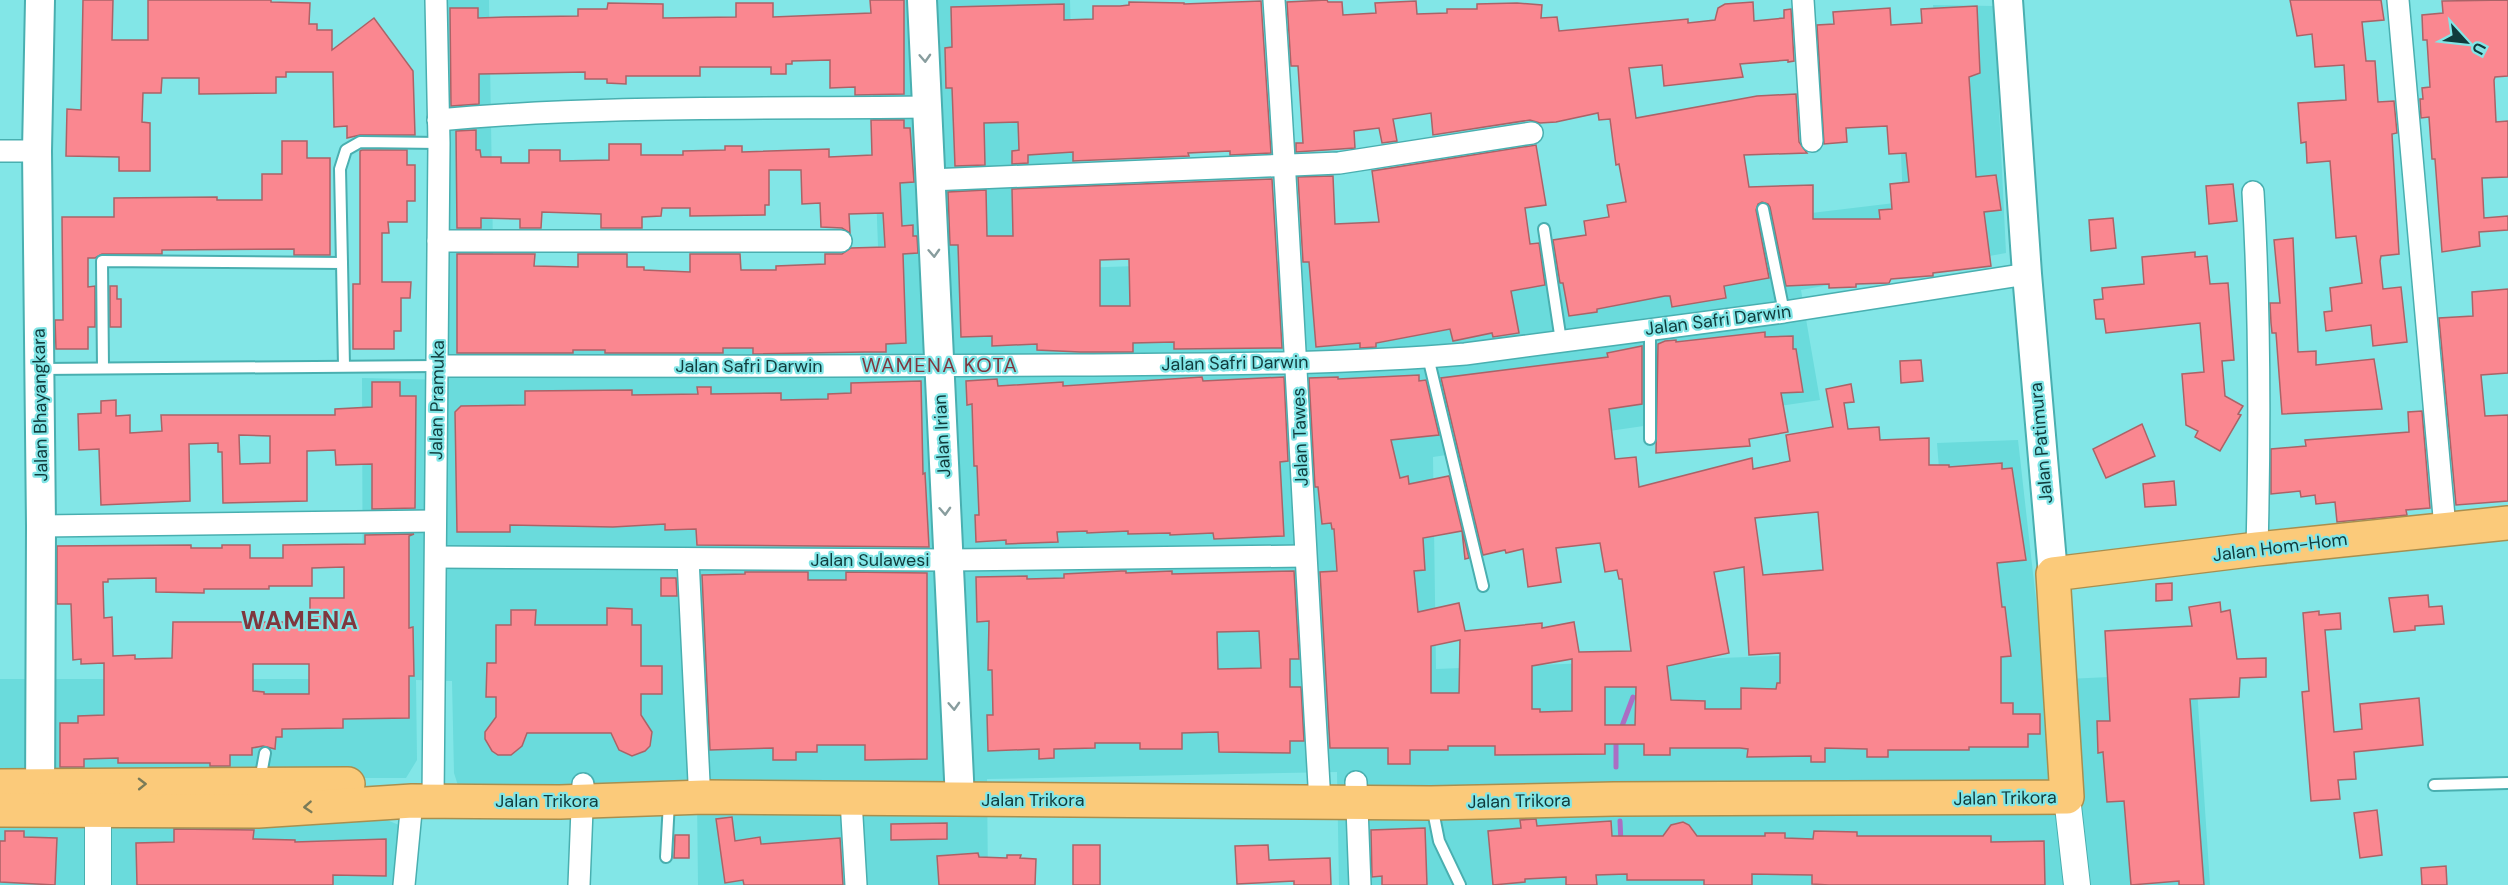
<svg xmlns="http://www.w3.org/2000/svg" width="2508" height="885" font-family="'DM Sans',sans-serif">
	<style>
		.built { fill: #6adbdc }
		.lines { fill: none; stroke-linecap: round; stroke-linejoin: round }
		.stream { stroke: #ab6ec3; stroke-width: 5 }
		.building { fill: #fa8790; stroke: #ab6367; stroke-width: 1.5; fill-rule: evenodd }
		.service-casing { stroke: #49afb0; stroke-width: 14 }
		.minor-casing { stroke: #49afb0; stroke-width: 24 }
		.tertiary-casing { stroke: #49afb0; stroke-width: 28 }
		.secondary-casing { stroke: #49afb0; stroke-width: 32 }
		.trunk-casing { stroke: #a88f4f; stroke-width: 36 }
		.service { stroke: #fff; stroke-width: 10 }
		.minor { stroke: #fff; stroke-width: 21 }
		.tertiary { stroke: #fff; stroke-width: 26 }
		.secondary { stroke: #fff; stroke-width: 28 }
		.trunk { stroke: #fbca7a; stroke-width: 33 }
		.oneway { stroke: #889d9e }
		.oneway2 { stroke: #7a7b58 }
		.labels { text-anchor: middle; stroke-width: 4.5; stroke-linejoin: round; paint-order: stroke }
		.street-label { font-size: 18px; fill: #103b3c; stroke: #82e6e7 }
		.neighbourhood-label { font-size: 20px; letter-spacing: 1.5px; fill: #7f373e; stroke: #82e6e7 }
		.district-label { font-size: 24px; font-weight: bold; letter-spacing: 1.5px; fill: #7f373e; stroke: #82e6e7 }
	</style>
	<rect width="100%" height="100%" fill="#82e6e7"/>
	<path class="built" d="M443,0H489L494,308L879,272L873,115V0H1070L1077,268L1461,255L1903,202L1898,84L1940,81L1933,5L1994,6L2006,253L1801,290L1820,400L1433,457L1436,669L1953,649L1937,443L2018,440L2045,680L2196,673L2210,885H1339L1337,772L987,779L988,885H698L697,797L462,798L454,773L452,681L416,680L417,760L406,778H284L399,825L392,885H0V679H363L362,378L448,380Z"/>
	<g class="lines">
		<g class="stream">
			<path d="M1616,767V742L1633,697"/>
			<path d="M1620,821L1621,843"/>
		</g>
	</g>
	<g class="building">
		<path d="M83,0H113L112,40H148V0H271V2L310,3L309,24H317V30H332V50L374,18L413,71L415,135H360L347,138V126L334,127L333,72H286V77H276V93L199,94V78H162L161,93H143L142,122L150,123V171H119V157L66,156L67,109L81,110Z"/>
		<path d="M870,0H904V94L855,95V87L830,88V60L792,61V64H786V74H771V67H700V76H626V84L607,83V79H585V72L479,74V104L451,106L450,8H478V18L506,17L578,16V9H607L608,3L663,4V18L736,17V3H773V17L871,13Z"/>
		<path d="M1327,0L1328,2H1342L1343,15L1376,13L1375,3L1416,1L1417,14L1447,13V9H1477V4L1517,3L1542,5L1541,18L1557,17L1559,31L1688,19V23L1715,20L1718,8L1725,4L1753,2L1754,21L1784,18V10L1791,9L1794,61L1788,62V60L1740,64L1743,77L1664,86L1662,65L1629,68L1636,118L1757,96L1796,94L1799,142L1807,153L1744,155L1749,187L1813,185V219H1880L1879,210L1892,209L1890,184L1909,182L1906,153L1889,154L1887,126L1846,128L1847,142L1824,144L1817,25L1834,24L1833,12L1890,8L1891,25L1922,23L1921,9L1977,6L1980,73L1969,77L1976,177L1996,175L2001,210L1984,212L1991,266L1933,273V276H1929L1891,279L1889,283L1856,284V287L1829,288V284L1786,286L1770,207L1768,204L1762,202L1758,204L1756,210L1769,278L1724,286L1726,298L1672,307L1670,296H1665L1597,309V312L1569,316L1563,283H1560L1553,240L1586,235L1584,221L1609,217L1607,205L1626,202L1619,164L1616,165L1610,119L1599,120L1598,113L1556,122L1540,123L1530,120L1433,135L1431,113L1393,119L1397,141L1382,143L1379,128L1354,131L1355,148L1296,152V143H1303L1298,66H1291L1287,2Z"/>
		<path d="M2290,0H2381L2384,20L2362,22L2366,61H2375L2378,102L2394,101L2397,133L2392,134L2399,254L2381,256L2380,261L2383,289L2401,287L2407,342L2373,346L2371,325L2326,331L2324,312L2332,311L2330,288L2362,283L2356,236L2336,238L2330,161L2307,163L2306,142L2301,143L2298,103L2346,100L2344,65L2315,67L2312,34L2297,36Z"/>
		<path d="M2508,0V76L2495,77L2494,80L2496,122L2508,121V177L2482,178L2484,218L2508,216V230L2479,232L2480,246L2442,252L2435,159H2432L2429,117L2421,118L2420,99H2423L2422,88L2430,87L2427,40H2423L2422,15L2443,13L2442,1Z"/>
		<path d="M1261,1L1271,153L1230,155V151L1188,153L1189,156L1073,161V152L1028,155V163L1012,164V151L1019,150L1018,122L984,123L985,165L955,166L952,88H946L945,48L952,47L951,7L1064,4V20L1093,19V6H1120L1129,5V2L1184,3V4Z"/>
		<path d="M871,120H904V128H910L914,182L900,183L902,226L913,225V236H917L918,253L903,254L906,343L886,344V352H865L753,354V348H723V353H605V350H573V353H457V254H535L534,266L578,267V254H627V267H644V270L690,272V254H740L741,270H776V266L825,264V254H842L851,248L885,247L883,213L849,214L850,233L842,228L821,227L820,203L802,204L801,170H769V205H765V215L690,216V208H662L661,216L642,217V228H601V214L542,212L541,228H520V219L481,218V228H457L456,131L476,130V150H480L481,157H501V163H529V150H560V161L609,160V144H641V155H683V151L725,150V146H742V152L829,149V157L872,155Z"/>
		<path d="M282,141H307V158H330V255H294V249L162,250V254H102L95,258H88V287L95,286V327H88V349H56L55,320H63L62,217H114V198L217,197V200H262V174H282Z"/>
		<path d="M1536,145L1546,205L1525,208L1530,244L1539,243L1545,285L1511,291L1519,333L1493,337L1492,333L1453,341L1450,329L1376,343V347L1360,348V343L1316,347L1309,262H1303L1298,177L1333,176L1335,224L1379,222L1372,171Z"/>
		<path d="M362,150H407V165H415V201H407V222H388L389,233H382V282H411L410,298H401V331H394V349H353V284H360V151Z"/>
		<path d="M1272,179L1282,348L1174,349V342L1133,343V352H1080L1037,350V344L992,346V336L961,337L958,245H950L948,192L986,190L987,236H1013L1012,189ZM1129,259L1130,306H1100V260Z"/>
		<path d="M2233,184L2237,221L2209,224L2206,186Z"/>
		<path d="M2113,218L2116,248L2091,251L2089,220Z"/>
		<path d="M2293,238L2298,352L2316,351V365L2374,359L2382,409L2282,414L2276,333H2272L2271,323L2270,303H2280L2274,240Z"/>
		<path d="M2195,252V257L2207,256L2210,284L2228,283L2234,360L2222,361L2225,396L2243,406L2238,414L2241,415L2220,451L2195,437L2198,431L2186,425L2182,374L2204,372L2200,323L2106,333L2104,319H2096L2094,300L2103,299L2102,288L2144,284L2142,257Z"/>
		<path d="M110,286H117V299H121V327H110Z"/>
		<path d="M2508,289V373L2481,375L2485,416L2508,415V501L2456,505L2439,318L2473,316L2472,292Z"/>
		<path d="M1765,332V337L1793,336V349H1796L1803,392L1781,393L1788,432L1749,439L1750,446L1656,453L1658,344L1665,341L1676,340V342Z"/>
		<path d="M1642,346V404L1609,409L1615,459L1636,457L1639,487L1752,458L1753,469L1790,461L1786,435L1833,427L1826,389L1851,384L1854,402L1844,403L1848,429L1879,427L1880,440L1929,438V465H1949V467L2002,463V469L2012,468L2026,560L1997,563L2002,607H2005L2011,656L2001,657V703H2013V714H2040V734H2028V747H1969V750H1888V757H1867V749L1825,748V762H1811V756L1747,757L1748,749L1740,748H1670V755H1644V744H1605V754L1495,755V746H1448V750H1410V764H1388V748H1330L1320,572L1337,571L1334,529H1332L1331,523L1322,524L1318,487H1315L1309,378L1338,377V379L1419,375V381L1426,380L1439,435L1391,440L1400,478L1408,476L1409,484L1449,476L1469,558L1465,559L1462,531L1423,538L1425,570L1414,571L1418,612L1459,603L1465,631L1542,623V628L1574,622L1579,652L1631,651L1622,579H1619L1617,570L1605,572L1600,543L1556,548L1561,582L1528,587L1523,549L1506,553L1505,550L1483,555L1441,378L1608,357L1607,353ZM1818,512L1823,570L1763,575L1755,518ZM1744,567L1749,655L1780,653V683H1777L1776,689L1741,688V709H1705V701L1671,700L1667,666L1729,653L1714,572ZM1460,640L1459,693H1431V646ZM1572,659V711L1540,712V709H1532V666ZM1605,687H1636L1635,725H1605Z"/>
		<path d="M1921,360L1923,381L1901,383L1900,361Z"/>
		<path d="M1202,377L1203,381L1284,377L1288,461L1280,462L1284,536L1214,539L1213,533L1170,535V533L1128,534V531L1087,533V531L1057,532L1058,542L1006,544V540L976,542L975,515H979L977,466H974L972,404L967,405L966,381L997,379L998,386L1063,382V386Z"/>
		<path d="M921,381L923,474L925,473L929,547L697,545L696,529L665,530V524L613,527L510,525V532H457L455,412L461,406L525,405V391L632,390V395L698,394L697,387H711V394L781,393V400L828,399V394L851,393V383Z"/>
		<path d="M372,382H400V396H416L415,508L372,509V464L336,465L335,450L307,451V501L223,503L222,452H218V443L189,444L190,501L101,505L99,449L79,450L78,414L101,413V401L116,400V416L130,415V433L162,431L161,415H335V409L372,407ZM239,435L270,436V463L240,464Z"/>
		<path d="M2422,411L2430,508L2406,510L2407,515L2337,522L2335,502L2316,504L2315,495L2301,497L2300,491L2271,494V449L2306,446L2305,440L2409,432L2408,412Z"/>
		<path d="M2142,424L2155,456L2106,478L2093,449Z"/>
		<path d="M2174,481L2176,505L2145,507L2143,484Z"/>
		<path d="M414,534L409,536V628L413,627L414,676H409V718L343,719V728L282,729V737H276L275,749L263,746L252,748V755H230V766H210V763H118V758L84,759V767H60V723H78V716L104,715V663L81,664V659L73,660L71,604H57V546L191,545V548H222V545H250V558H283V545L365,544V535ZM344,567V598H310V622H173L172,658L135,659V655L113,656L112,617L104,618L103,582H108V579L156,578V592L204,593V589H269V586H312V568ZM253,664H309V694H264V692L253,691Z"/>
		<path d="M1121,571H1126V573L1172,571V574L1294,571L1299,659H1290V687H1301L1304,741H1290V753L1219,752L1218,732L1182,733V749H1140V743H1095V748L1054,749V758L1039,759V749L988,751L987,715H993L992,670H988L989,621L977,622L976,577L1027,576V579L1064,578V574ZM1259,631L1261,668L1218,669L1217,632Z"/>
		<path d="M745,572H808V580H846V572L927,573V759L865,760V745H817V752H796V760H773V748L710,750L702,575L745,574Z"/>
		<path d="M661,578H676L677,596H661Z"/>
		<path d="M2172,583V600L2156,601V584Z"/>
		<path d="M2428,595L2429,607L2442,606L2444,624L2415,626V630L2394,632L2389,598Z"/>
		<path d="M2220,602L2221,612L2230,610L2237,659L2266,658V677L2240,678L2239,697L2190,699L2204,885H2179V881L2131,885L2124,801L2107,802L2103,752L2098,753L2097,721H2110L2105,631L2192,626L2189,607Z"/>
		<path d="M607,608L632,609V625H641V666H662V694H641V715L652,732L650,746L645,751L632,756L619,750L611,733H527L522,746L511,755H498L492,751L485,739V732L496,717V697H486L487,663H496V625H511V610H536L535,625H607Z"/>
		<path d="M2319,611V615L2340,613L2341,629L2325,630L2334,732L2362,729L2360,704L2419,698L2423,745L2354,752L2356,779L2338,780L2340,799L2311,801L2302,692L2309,691L2303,613Z"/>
		<path d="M2377,810L2382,855L2360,858L2354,813Z"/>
		<path d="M732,817L735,841L760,837L761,844L840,838L843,885H744L743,880L725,883L716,819Z"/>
		<path d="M1536,819L1537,826L1611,821L1612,836H1663L1671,825L1683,822L1689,825L1697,836H1765V833H1785V838L1813,839L1814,831L1857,832V836H1991V842L2044,841L2045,885H1829L1812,884V875L1752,874V885H1704V880H1627V874L1596,875L1597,885H1566V877L1525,879V882L1493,885L1488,831L1521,828L1520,820Z"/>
		<path d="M947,823V839L891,840V824Z"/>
		<path d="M1425,828L1427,885H1382V876L1372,877L1371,830Z"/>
		<path d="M174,829L254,830L253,839L295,840V842L386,839V876L333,875V885H137L136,843L174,842Z"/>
		<path d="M5,831H24V837L57,838L55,885L0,882V841H5Z"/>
		<path d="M675,835H689V858H674Z"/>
		<rect x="1073" y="845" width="27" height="40"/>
		<path d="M1268,845L1269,860L1330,858L1331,885H1294V881L1237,884L1235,846Z"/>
		<path d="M978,853L979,857L1007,858V855H1021L1020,858L1036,859L1035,885H939L937,856Z"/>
		<path d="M2446,866L2447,885H2422L2421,868Z"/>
	</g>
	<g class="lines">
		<g class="service-casing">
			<g id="service">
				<path d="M1763,209L1784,312"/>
				<path d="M1544,229L1561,341"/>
				<path d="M342,263L340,169L346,150L360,142L439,143"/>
				<path d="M1428,357L1483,586"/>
				<path d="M103,368L102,261L342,263L344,366"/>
				<path d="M41,369L437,366"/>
				<path d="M1650,439V329"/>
				<path d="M260,780L265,753"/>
				<path d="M2434,785L2508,783"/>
				<path d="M1432,806L1439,841L1460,885"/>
				<path d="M666,857L669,802"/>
			</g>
		</g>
		<g class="minor-casing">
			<g id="minor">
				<path d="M1274,0C1292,267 1304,535 1320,802"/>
				<path d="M1803,0L1812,141"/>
				<path d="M2398,0L2445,528"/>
				<path d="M438,120C600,105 764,109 927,107"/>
				<path d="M0,151H37"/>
				<path d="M930,180L1339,163L1532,133"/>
				<path d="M2253,192C2260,311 2260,430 2257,549"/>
				<path d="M438,241H841"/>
				<path d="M437,366C645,366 854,367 1062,365C1196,364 1331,365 1465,354L1784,312L2027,274"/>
				<path d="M41,526L435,521"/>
				<path d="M436,557L948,560L1305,556"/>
				<path d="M688,559L699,782"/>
				<path d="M1356,782L1360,885"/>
				<path d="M433,800L439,143L436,0"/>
				<path d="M851,800L856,885"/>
				<path d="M404,885L412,801"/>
				<path d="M579,885L583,784"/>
			</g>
		</g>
		<g class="tertiary-casing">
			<g id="tertiary">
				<path d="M98,791V885"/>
				<path d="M2067,797L2077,885"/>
			</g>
		</g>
		<g class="secondary-casing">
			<g id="secondary">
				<path d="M40,0L37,151L41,526L40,807"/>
				<path d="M922,0L960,800"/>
				<path d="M2008,0L2027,274L2053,574"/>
			</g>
		</g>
		<g class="trunk-casing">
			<g id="trunk">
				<path d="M0,786L348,784"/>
				<path d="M0,810L258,811L412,801L560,802L704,797L1431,803L1614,799L2067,797L2053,574L2257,549L2508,523"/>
			</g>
		</g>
		<use href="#service" class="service"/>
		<use href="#minor" class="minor"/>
		<use href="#tertiary" class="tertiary"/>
		<use href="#secondary" class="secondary"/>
		<use href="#trunk" class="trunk"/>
	</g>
	<defs><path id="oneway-chevron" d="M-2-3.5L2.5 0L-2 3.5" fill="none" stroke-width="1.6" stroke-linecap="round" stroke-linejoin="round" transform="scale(1.5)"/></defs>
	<g class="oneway">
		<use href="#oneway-chevron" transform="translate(925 58) rotate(87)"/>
		<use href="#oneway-chevron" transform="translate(934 253) rotate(87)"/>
		<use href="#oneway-chevron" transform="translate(945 511) rotate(87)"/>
		<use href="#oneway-chevron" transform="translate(954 706) rotate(87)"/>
	</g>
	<g class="oneway2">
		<use href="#oneway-chevron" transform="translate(142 784) rotate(-1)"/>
		<use href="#oneway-chevron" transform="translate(308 807) rotate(176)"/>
	</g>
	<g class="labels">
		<g class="street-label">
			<text transform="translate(1718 320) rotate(-7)" y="6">Jalan Safri Darwin</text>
			<text transform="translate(1235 363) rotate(-1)" y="6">Jalan Safri Darwin</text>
			<text x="749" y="372">Jalan Safri Darwin</text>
			<text transform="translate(437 400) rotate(-89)" y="6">Jalan Pramuka</text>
			<text transform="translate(40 405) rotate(-91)" y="6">Jalan Bhayangkara</text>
			<text transform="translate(942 436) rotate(-93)" y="6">Jalan Irian</text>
			<text transform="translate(1300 437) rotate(-92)" y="6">Jalan Tawes</text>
			<text transform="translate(2041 443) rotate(-95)" y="6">Jalan Patimura</text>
			<text transform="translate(2280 547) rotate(-7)" y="6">Jalan Hom-Hom</text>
			<text x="870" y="566">Jalan Sulawesi</text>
			<text transform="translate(2005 798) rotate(-1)" y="6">Jalan Trikora</text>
			<text x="1033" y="806">Jalan Trikora</text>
			<text x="547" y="807">Jalan Trikora</text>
			<text transform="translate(1519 801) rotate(-1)" y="6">Jalan Trikora</text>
		</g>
		<g class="neighbourhood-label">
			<text x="940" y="372">WAMENA KOTA</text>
		</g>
		<g class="district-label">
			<text x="300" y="629">WAMENA</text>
		</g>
	</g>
	<g transform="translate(2466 42) rotate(117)" stroke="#82e6e7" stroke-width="4.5" paint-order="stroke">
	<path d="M0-4.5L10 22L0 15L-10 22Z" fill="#103b3c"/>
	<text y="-9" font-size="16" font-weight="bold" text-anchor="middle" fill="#103b3c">U</text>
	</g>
</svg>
